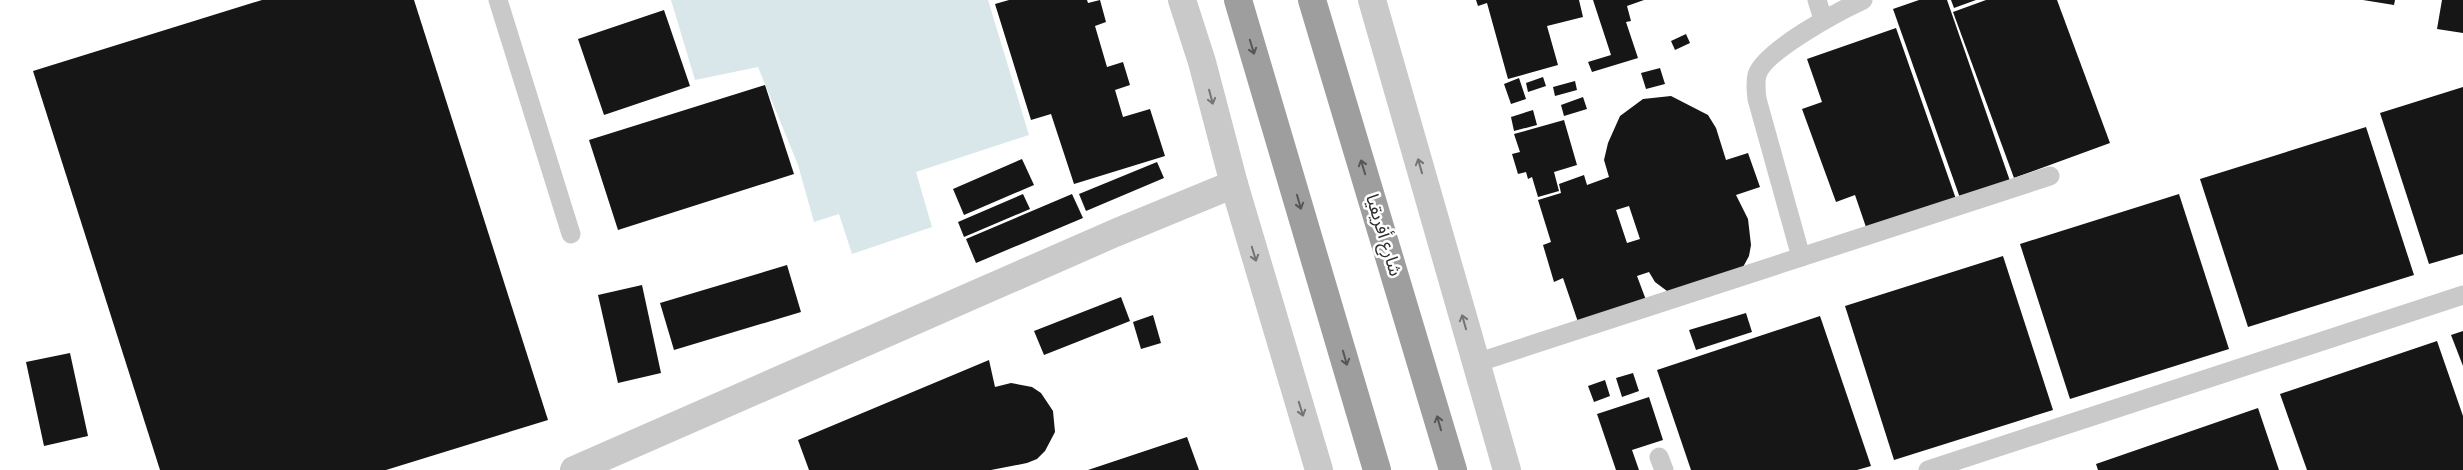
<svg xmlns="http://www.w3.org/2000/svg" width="2463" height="470" font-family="'Open Sans','Noto Sans Arabic',sans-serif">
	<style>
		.green { fill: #dae7ea }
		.building { fill: #161616; fill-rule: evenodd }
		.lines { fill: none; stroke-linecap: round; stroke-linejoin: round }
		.service { stroke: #c9c9c9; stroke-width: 19 }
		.tertiary { stroke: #c9c9c9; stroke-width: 28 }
		.trunk { stroke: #9e9e9e; stroke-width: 28 }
		.oneway { stroke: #565656 }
		.oneway2 { stroke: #747474 }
		.labels { text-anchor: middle; stroke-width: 5; stroke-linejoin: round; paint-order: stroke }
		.street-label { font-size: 18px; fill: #2f2f2f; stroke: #fff }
	</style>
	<rect width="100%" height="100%" fill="#fff"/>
	<path class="green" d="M671,0H988L1029,135L916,172L932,227L852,254L839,214L814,222L798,165L758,67L695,80Z"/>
	<g class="building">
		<path d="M262,0H414L548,420L386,470H160L33,71Z"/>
		<path d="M1009,0H1087L1088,3L1100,0L1106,22L1095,26L1107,67L1123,62L1130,85L1115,90L1123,117L1150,109L1165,156L1074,184L1051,114L1031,120L995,4Z"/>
		<path d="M1476,0H1579L1583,17L1547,26L1558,65L1508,79L1487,3L1478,6Z"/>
		<path d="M1593,0H1644L1627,6L1631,21L1626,22L1638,58L1592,72L1588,62L1611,55Z"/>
		<path d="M1919,0H1947L2010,181L1960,198L1893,9Z"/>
		<path d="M1951,0H1976L1954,8Z"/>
		<path d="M1986,0H2057L2110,143L2014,178L1953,12Z"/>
		<path d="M2363,0H2395L2394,5Z"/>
		<path d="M2442,0H2463V33L2437,29Z"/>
		<path d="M664,10L690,86L604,115L578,39Z"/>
		<path d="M1896,28L1956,199L1867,230L1855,195L1836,202L1802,109L1822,102L1807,59Z"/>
		<path d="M1686,34L1690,43L1675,50L1671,41Z"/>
		<path d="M1660,68L1665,84L1646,89L1641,73Z"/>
		<path d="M1543,77L1546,86L1528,92L1526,83Z"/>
		<path d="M1519,78L1526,99L1511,104L1504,84Z"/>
		<path d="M1575,81L1577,90L1555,96L1553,87Z"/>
		<path d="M765,85L794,174L618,230L589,140Z"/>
		<path d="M2463,87V254L2429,264L2380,113Z"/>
		<path d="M1671,96L1708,115L1716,128L1726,160L1748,153L1760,187L1736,195L1748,219L1751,245L1749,256L1736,280L1688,295L1667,291L1655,282L1649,272L1637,276L1646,300L1578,322L1563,278L1554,282L1543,245L1551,242L1538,200L1561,193L1559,184L1584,175L1587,185L1609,177L1604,160L1608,143L1620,116L1643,99ZM1629,206L1640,239L1627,243L1616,210Z"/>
		<path d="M1583,97L1587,109L1564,116L1561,105Z"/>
		<path d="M1533,110L1537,125L1514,131L1511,117Z"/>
		<path d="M1564,120L1577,165L1554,172L1559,191L1538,197L1532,177L1528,179L1526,172L1518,174L1512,154L1520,152L1514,134Z"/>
		<path d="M2366,127L2414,275L2248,327L2200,179Z"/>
		<path d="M1022,159L1034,185L964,215L953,189Z"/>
		<path d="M1157,162L1164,178L1086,211L1079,194Z"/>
		<path d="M1023,194L1030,209L964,237L958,222Z"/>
		<path d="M1072,194L1083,218L976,263L966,239Z"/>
		<path d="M2179,194L2229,349L2070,399L2020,244Z"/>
		<path d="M2003,256L2053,410L1894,460L1845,306Z"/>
		<path d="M787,265L801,312L674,350L660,303Z"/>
		<path d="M642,285L661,373L618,383L598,295Z"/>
		<path d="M1121,297L1130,321L1044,355L1034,331Z"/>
		<path d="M1746,313L1752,332L1696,350L1689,330Z"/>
		<path d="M1153,315L1161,343L1141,349L1133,322Z"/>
		<path d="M1820,316L1871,466L1857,470H1691L1657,370Z"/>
		<path d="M2463,331V366L2451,335Z"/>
		<path d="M2437,341L2463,416V470H2307L2280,394Z"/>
		<path d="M70,353L88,436L44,446L26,362Z"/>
		<path d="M989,360L995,387L1011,383L1032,387L1041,393L1053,411L1055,432L1045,451L1037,459L1027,463L991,470H809L798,440Z"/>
		<path d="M1633,373L1639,391L1622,397L1616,378Z"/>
		<path d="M1605,380L1610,396L1594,402L1588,386Z"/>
		<path d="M1649,397L1663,440L1632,450L1639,470H1616L1597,414Z"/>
		<path d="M2258,408L2279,470H2098L2096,464Z"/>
		<path d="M1187,437L1199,470H1088Z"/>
	</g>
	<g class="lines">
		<g class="service">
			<path d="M498,0L571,234"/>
			<path d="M1817,0L1823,19"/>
			<path d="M1801,257L1757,99C1756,91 1755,83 1757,75C1764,51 1839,11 1863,0"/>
			<path d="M1476,363L2050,176"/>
			<path d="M1659,457L1664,470"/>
			<path d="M1928,470L2463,295"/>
		</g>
		<g class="tertiary">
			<path d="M1182,0L1202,62L1234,184L1319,470"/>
			<path d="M1372,0L1507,470"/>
			<path d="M574,470L1115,233L1234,184"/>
		</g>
		<g class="trunk">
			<path d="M1238,0L1377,470"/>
			<path d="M1312,0L1453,470"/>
		</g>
	</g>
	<defs><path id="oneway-shaft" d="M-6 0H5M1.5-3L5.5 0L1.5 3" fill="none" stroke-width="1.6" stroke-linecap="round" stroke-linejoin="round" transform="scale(1.25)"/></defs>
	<g class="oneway">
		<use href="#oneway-shaft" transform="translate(1252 47) rotate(73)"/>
		<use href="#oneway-shaft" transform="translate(1363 167) rotate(-107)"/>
		<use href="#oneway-shaft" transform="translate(1299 202) rotate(74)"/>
		<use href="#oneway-shaft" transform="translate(1345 358) rotate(74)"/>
		<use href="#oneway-shaft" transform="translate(1439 423) rotate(-106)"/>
	</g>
	<g class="oneway2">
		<use href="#oneway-shaft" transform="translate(1211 97) rotate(75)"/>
		<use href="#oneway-shaft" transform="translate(1420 166) rotate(-106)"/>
		<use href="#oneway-shaft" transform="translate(1254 254) rotate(73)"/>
		<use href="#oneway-shaft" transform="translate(1464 322) rotate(-106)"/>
		<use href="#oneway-shaft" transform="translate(1301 409) rotate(73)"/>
	</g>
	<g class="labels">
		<g class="street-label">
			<text transform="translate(1384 235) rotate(73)" y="6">شارع أفريقيا</text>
		</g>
	</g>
</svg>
